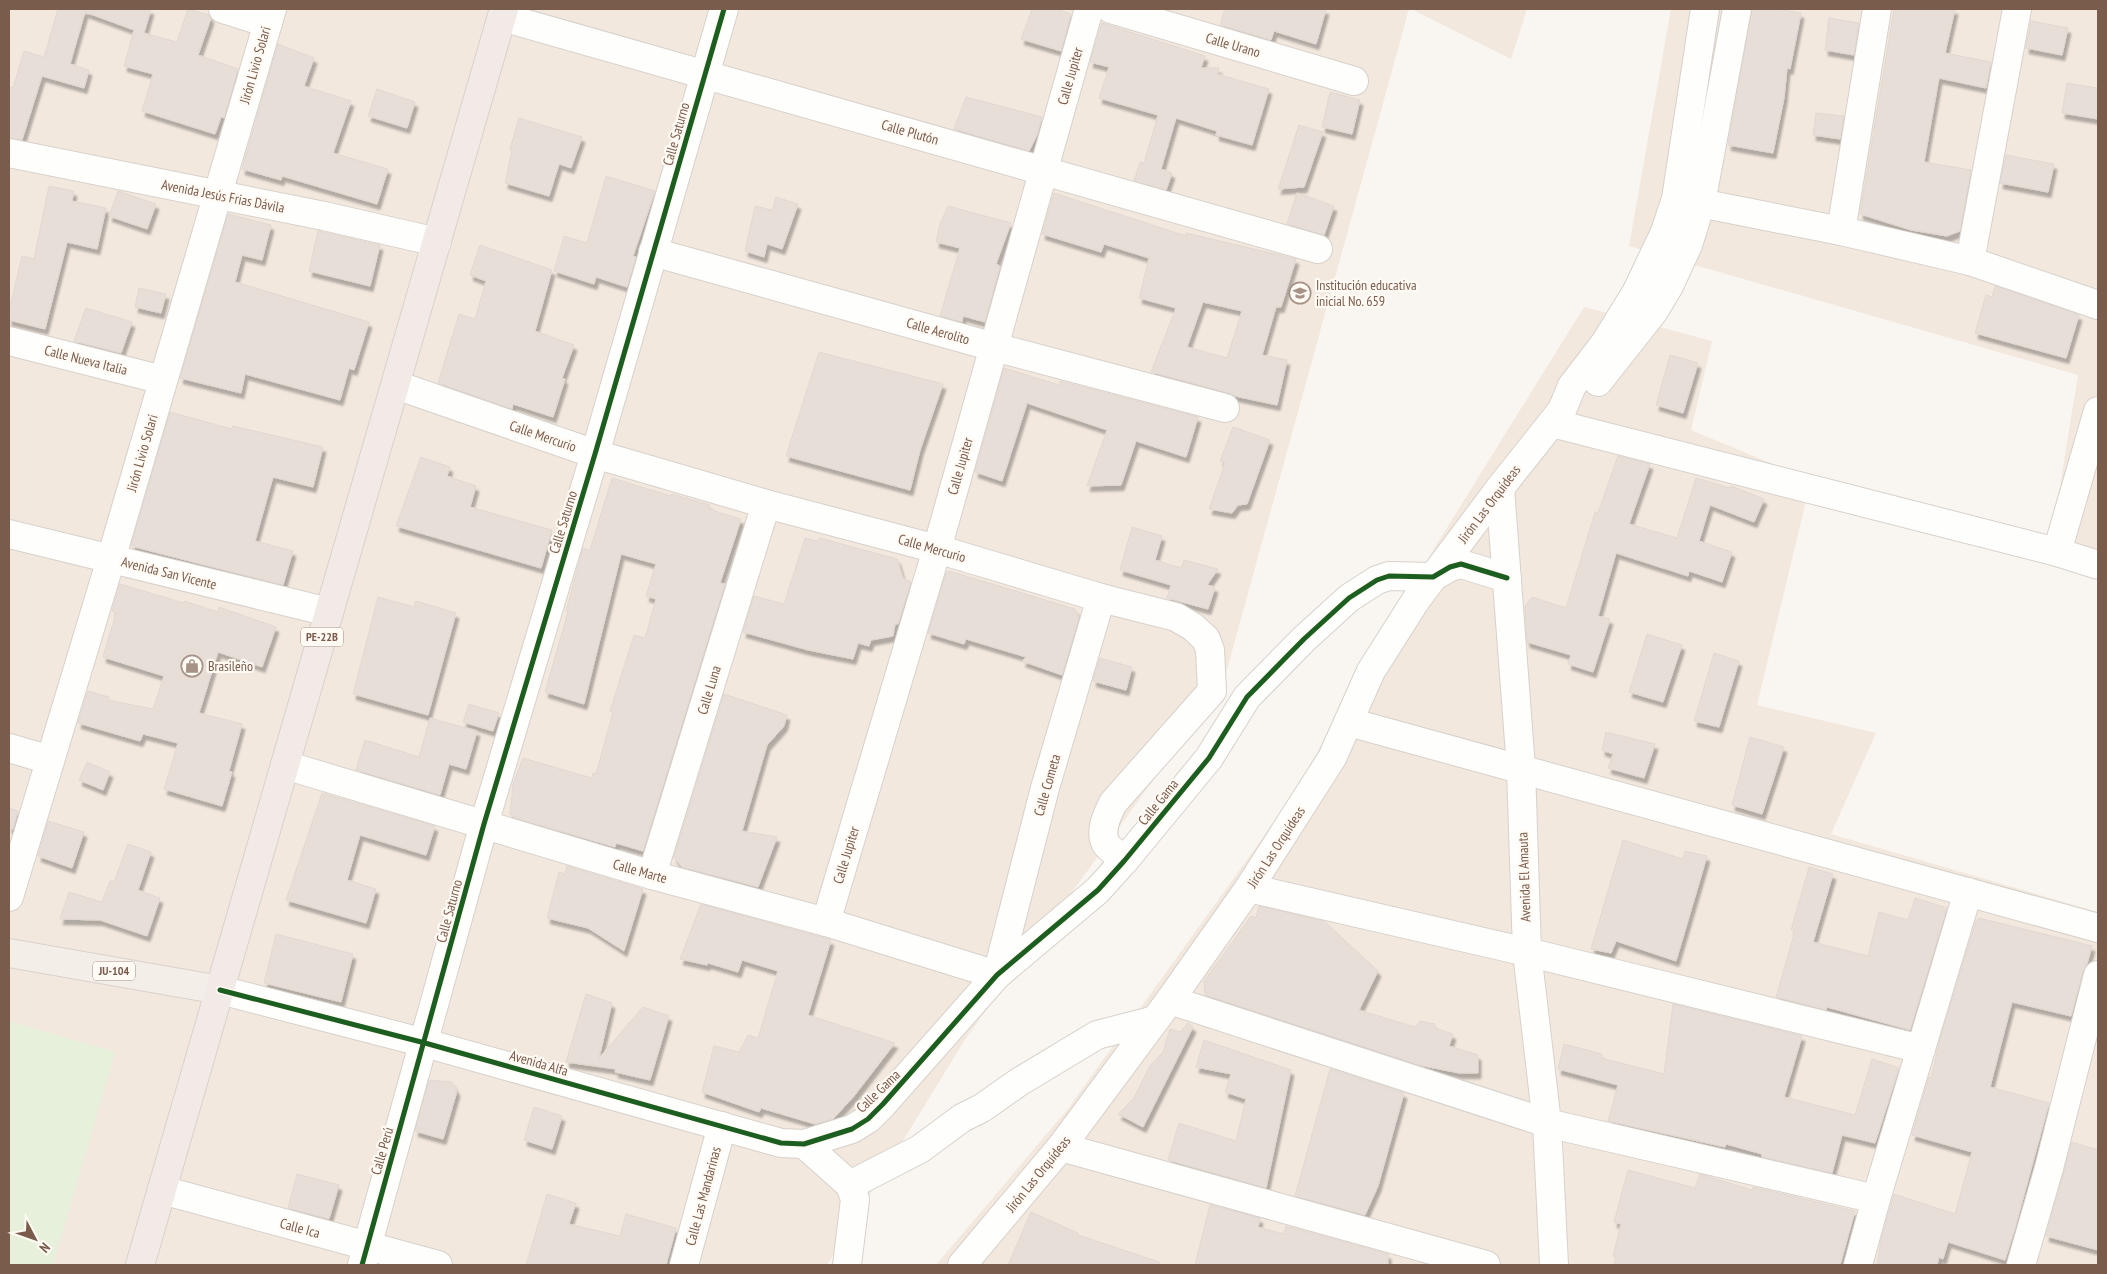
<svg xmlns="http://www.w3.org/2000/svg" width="2107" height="1274" font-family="'PT Sans Narrow',sans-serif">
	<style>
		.residential { fill: #f2e8de }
		.garden { fill: #e7f0db }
		.building { fill: #e6ded7; stroke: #e2d8d2; fill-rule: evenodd; filter: url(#shadow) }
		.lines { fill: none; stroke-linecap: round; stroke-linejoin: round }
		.minor-casing { stroke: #d7d1cb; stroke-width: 30 }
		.major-casing { stroke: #dad1cc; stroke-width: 30 }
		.highway-casing { stroke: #dad1cc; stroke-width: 30 }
		.minor { stroke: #fefefd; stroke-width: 28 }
		.major { stroke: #f3eee8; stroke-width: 28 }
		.highway { stroke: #f2eae7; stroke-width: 28 }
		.cycleway-casing { stroke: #fffaf3; stroke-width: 8 }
		.cycleway { stroke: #1b5e20; stroke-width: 5 }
		.labels { text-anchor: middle; stroke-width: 4.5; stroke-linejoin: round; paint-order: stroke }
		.shield { fill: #fffaf3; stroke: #a28b7f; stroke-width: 1 }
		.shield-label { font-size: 12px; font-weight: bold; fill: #7a5c4d }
		.street-label { font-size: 14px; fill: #7a5c4d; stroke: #fffaf3 }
		.poi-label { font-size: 14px; fill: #7a5c4d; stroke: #fffaf3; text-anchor: start }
	</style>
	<defs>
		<filter id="shadow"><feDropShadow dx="3" dy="5.5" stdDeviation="1" flood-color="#0004"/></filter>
	</defs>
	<rect width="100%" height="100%" fill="#f9f5f0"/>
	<g class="residential">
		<path d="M9,9H1409L1223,684L964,1041L827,1265H9Z"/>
		<path d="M1411,9H1527L1511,59Z"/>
		<path d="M1671,9H2098V561L2050,547L2078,375L1629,246Z"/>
		<path d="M1584,307L1712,341L1691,430L1811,480L1757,705L1876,733L1831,834L2098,912V1265H936L1067,1110L1290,800L1435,547Z"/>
	</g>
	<path class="garden" d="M9,1021L115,1052L53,1265H9Z"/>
	<g class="building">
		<path d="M58,9H151L144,33L177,42L188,9L209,15L211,18L198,55L238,69L224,118L221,117L215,134L142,111L153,74L124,66L134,30L85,12L70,64L89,70L84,88L42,76L22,140L9,138V87L13,88L24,51L44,57Z"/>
		<path d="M1032,9H1056L1071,14L1061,51L1021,39Z"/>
		<path d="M1225,9H1326L1316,44L1274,31L1271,40L1220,25Z"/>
		<path d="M1752,9H1778L1801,13L1790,69L1787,68L1784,98L1773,153L1728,145Z"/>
		<path d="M1894,9H1955L1945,53L1991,62L1986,88L1939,78L1924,162L1971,170L1960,231L1947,236L1911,230L1860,214Z"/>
		<path d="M1829,18L1859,23L1854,55L1825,50Z"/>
		<path d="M2031,21L2068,28L2062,55L2026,48Z"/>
		<path d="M1102,23L1205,56L1201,68H1219L1217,74L1269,89L1252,145L1216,135L1217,131L1176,118L1161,169L1172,173L1166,190L1134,181L1140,162L1144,163L1158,115L1099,98L1109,67L1090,62Z"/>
		<path d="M278,44L314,58L304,86L351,101L333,153L388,169L377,204L282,176L281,180L242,169Z"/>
		<path d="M2067,83L2098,88V119L2062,113Z"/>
		<path d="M377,89L415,102L407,128L368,116Z"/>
		<path d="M1330,92L1360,100L1352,134L1322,127Z"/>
		<path d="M966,97L1042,117L1037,135L1029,151L954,129Z"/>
		<path d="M1816,113L1844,116L1840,139L1813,135Z"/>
		<path d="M519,118L582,137L571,168L559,164L549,196L505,183L512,150L510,149Z"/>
		<path d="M1299,125L1323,132L1304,187L1278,189Z"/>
		<path d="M2006,155L2054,164L2048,192L2000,183Z"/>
		<path d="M606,176L655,191L633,256L636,257L627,287L596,277L594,284L554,271L564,236L587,243Z"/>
		<path d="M49,186L74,191L72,201L106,208L97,249L67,242L45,329L9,320V311L22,256L34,259Z"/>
		<path d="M118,191L156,204L147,229L109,216Z"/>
		<path d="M1054,193L1186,236V233L1296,259L1281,307H1276L1262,355L1287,360L1277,405L1235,396L1229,393L1151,372L1176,308L1139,298L1149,258L1104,244L1101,252L1042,234ZM1203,302L1242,311L1227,358L1187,347Z"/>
		<path d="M1297,193L1334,206L1324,235L1287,224Z"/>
		<path d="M776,197L798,204L782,249L767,244L764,257L745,251L755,206L772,210Z"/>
		<path d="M948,206L1011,223L996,264L1000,266L999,270L985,322L963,316L962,322L940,316L960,248L936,242L940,224Z"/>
		<path d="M228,214L271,225L262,260L242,255L235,282L369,322L354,370L349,368L340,400L245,374L241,393L180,378Z"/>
		<path d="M318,231L380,245L370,286L309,271Z"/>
		<path d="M480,245L552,270L535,331L574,345L562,378L565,379L553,417L513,404L512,409L438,383L459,314L475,319L486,281L470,275Z"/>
		<path d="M1995,286L2079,315L2066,358L1975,333L1986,295L1992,297Z"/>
		<path d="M139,288L166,294L161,313L135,307Z"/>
		<path d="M86,308L132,322L121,353L74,341Z"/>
		<path d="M819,352L943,384L920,450L910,490L786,456Z"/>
		<path d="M1670,355L1698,363L1683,413L1656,405Z"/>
		<path d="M1004,368L1059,385L1060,381L1198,417L1186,457L1136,441L1121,485L1087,486L1107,430L1027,403L1002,481L975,472Z"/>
		<path d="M170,412L232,429L233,426L323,447L313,487L273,477L255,541L293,551L283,585L131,546Z"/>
		<path d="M1233,427L1270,440L1247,504L1238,505L1232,513L1209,509L1225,463L1220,461Z"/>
		<path d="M1618,456L1650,464L1629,524L1677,538L1696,478L1730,488L1731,486L1764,499L1754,522L1710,505L1699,541L1732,552L1722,582L1689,571L1688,576L1616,553L1598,616L1610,619L1593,672L1568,664L1571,655L1527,642L1525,606L1532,597L1566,608L1595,512L1598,513Z"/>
		<path d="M421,457L450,467L447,476L476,486L470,507L552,530L541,568L396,526Z"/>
		<path d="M612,478L671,496L672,494L710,505L708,509L741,519L720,583L725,584L643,851L616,843L615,847L515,818L510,814L513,784L523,758L592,778L593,773L596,774L613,712L610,711L634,635L645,638L656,599L646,596L656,564L621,554L584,704L545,692L568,612L566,611L583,548L590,550Z"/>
		<path d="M1132,527L1162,536L1155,560L1181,568L1184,560L1218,569L1207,585L1215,587L1208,609L1167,598L1171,585L1120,570Z"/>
		<path d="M805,538L817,541L820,538L897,559L903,578L911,582L898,624H895L893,636L871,640L869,646L858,643L853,659L808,650L743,632L754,596L784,604Z"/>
		<path d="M949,571L1075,609L1079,618L1062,675L1022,661L1026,657L966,639L964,644L928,633L946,573Z"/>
		<path d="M120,584L184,603V601L218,612L219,607L276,627L262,667L218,652L199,713L242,724L229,771L232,772L222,806L164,789L178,743L143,734L140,741L78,723L88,691L109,697L108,700L153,709L164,676L103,657L116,613L112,611Z"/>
		<path d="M378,597L414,607L416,601L456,613L428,715L353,694Z"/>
		<path d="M1647,634L1682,645L1663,702L1629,692Z"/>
		<path d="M1714,653L1739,661L1719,727L1694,721Z"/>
		<path d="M1100,658L1132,667L1126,690L1093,681Z"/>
		<path d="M724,694L787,715L784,726L767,745L742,831L777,837L758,887L682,867L674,857Z"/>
		<path d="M469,704L499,713L493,731L463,722Z"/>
		<path d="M430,718L477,731L466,769L449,764L440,795L356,770L365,740L419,757Z"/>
		<path d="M1606,732L1655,744L1644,778L1608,768L1613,754L1602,750Z"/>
		<path d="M1750,737L1784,747L1762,814L1732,805Z"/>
		<path d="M87,762L110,772L103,790L79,780Z"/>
		<path d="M322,793L435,826L426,855L360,835L347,880L376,889L366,923L286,900Z"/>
		<path d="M9,808L18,811L13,829L9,828Z"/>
		<path d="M48,821L84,832L72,868L38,856Z"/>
		<path d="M1623,840L1683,859L1685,851L1707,856L1676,961L1616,941L1611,953L1591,949Z"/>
		<path d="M128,844L151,852L138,890L160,898L147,936L100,920L60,919L69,892L102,902L110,881L114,882Z"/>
		<path d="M567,866L643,889L624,951L588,928L547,918L559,872L565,874Z"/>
		<path d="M1809,867L1833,874L1813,942L1868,956L1879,912L1908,920L1915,898L1947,908L1910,1030L1827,1007L1826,1010L1776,997L1795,931L1791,930Z"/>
		<path d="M701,904L831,940L808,1015L895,1043L854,1096L833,1119L815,1124L761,1108L759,1112L702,1092L714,1046L739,1052L748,1035L758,1038L778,971L742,960L738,972L708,963L707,965L680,959Z"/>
		<path d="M1259,906L1324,921L1378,971L1359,1010L1415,1027L1420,1021L1435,1024L1434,1028L1453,1034L1449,1046L1478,1055V1073H1459L1419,1065L1205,995L1204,981L1251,916L1256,918Z"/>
		<path d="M1979,918L2092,946L2087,964L2083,971L2071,1016L2012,1002L1990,1087L2049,1103L2015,1228L2005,1260L1948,1242L1943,1259L1939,1257L1937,1265H1877L1881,1241L1894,1194L1955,1214L1972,1152L1912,1135L1929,1077L1931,1078L1940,1039L1976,921Z"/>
		<path d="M276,934L353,954L341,1002L264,983Z"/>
		<path d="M586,994L612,1003L599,1058L643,1007L669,1016L650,1080L615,1072L616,1069L566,1062Z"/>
		<path d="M1673,1004L1802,1036L1784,1097L1855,1115L1872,1059L1899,1068L1875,1143L1842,1135L1832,1173L1762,1157V1154L1726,1144L1725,1147L1608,1121L1618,1085L1558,1069L1564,1044L1602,1054L1601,1058L1664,1074Z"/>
		<path d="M1188,1023L1193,1027L1143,1127L1118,1114L1134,1098L1150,1066L1163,1052L1170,1029L1180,1032Z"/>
		<path d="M1204,1040L1291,1070L1266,1188L1168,1160L1179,1123L1236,1141L1246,1099L1225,1092L1231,1074L1196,1067Z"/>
		<path d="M1330,1069L1404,1093L1378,1186L1365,1215L1295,1196Z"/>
		<path d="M429,1080L452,1082L457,1091L443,1139L415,1131Z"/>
		<path d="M534,1107L562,1116L552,1149L524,1140Z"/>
		<path d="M2072,1142L2098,1150V1250L2046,1236Z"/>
		<path d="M1628,1170L1695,1188L1700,1174L1752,1190L1753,1187L1855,1211L1840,1265H1614L1616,1257L1613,1256L1621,1224L1614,1222Z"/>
		<path d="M297,1174L339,1185L329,1219L288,1208Z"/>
		<path d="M547,1194L576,1203L569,1224L620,1236L626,1214L676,1228L666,1265H526Z"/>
		<path d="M1210,1205L1260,1218L1258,1227L1284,1234L1286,1226L1388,1254V1265H1195Z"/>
		<path d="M1031,1212L1078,1233V1235L1159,1262V1265H1008Z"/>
	</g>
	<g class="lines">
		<g class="minor-casing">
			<g id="minor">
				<path d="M223,9L268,23"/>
				<path d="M1111,9L1354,81"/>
				<path d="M502,17L1318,249"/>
				<path d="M9,153L324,216L437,242"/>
				<path d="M1685,200L1841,231L1970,261L2098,305"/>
				<path d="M1841,231L1877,9"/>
				<path d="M653,252L994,347L1225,408"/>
				<path d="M1970,261L2017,9"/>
				<path d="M9,341L163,380"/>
				<path d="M1598,382L1654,311L1669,286L1688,245L1701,203L1737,9"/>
				<path d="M396,385L595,454L766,504L937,549L1101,598L1176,617L1193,627L1206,639L1210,650L1212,691L1113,803C1107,815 1099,831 1106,844C1110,850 1120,856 1125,860"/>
				<path d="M1552,423L2057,552L2098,565"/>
				<path d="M1500,488L1521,768L1527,952L1547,1123L1554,1265"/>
				<path d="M9,534L329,612"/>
				<path d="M2057,552L2098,411"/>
				<path d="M1349,722L2098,928"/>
				<path d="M9,748L50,760"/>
				<path d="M285,765L652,875L826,922L997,975L1045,788L1101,598"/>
				<path d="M652,875L766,504"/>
				<path d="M1249,888L1527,952L1921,1049"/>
				<path d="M9,897L111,559L272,9"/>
				<path d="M826,922L937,549L1089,9"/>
				<path d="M220,990L425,1043L781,1143L804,1144L852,1129L868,1119L883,1104L997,975L1098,890L1125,860L1209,758L1247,697L1304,639L1349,598L1377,580L1389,576L1433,577L1450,567L1461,564L1507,578"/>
				<path d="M1170,1000L1547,1123L1876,1199"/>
				<path d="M804,1144L850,1185L920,1149L962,1118L982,1108L1019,1082L1097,1035L1155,1020"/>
				<path d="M1061,1147L1486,1265"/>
				<path d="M162,1190L438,1265"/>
				<path d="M362,1265L484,824L595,454L724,9"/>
				<path d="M684,1265L722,1126"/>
				<path d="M847,1265L854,1208L855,1199L850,1185"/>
				<path d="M962,1265L1061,1147L1170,1000L1249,888L1332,758L1371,671L1416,600L1500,488L1562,410L1572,386L1605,343L1636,293L1665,232L1676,199L1705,9"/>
				<path d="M1858,1265L1876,1199L1968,892"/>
				<path d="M2021,1265L2049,1168L2098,975"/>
			</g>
		</g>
		<g class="major-casing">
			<path id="major" d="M9,953L220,990"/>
		</g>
		<g class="highway-casing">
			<path id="highway" d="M140,1265L504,9"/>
		</g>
		<use href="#minor" class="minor"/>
		<use href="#major" class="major"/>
		<use href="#highway" class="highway"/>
		<g class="cycleway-casing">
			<g id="cycleway">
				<path d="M220,990L425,1043L781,1143L804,1144L852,1129L868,1119L883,1104L997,975L1098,890L1125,860L1209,758L1247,697L1304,639L1349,598L1377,580L1389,576L1433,577L1450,567L1461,564L1507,578"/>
				<path d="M362,1265L484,824L595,454L724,9"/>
			</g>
		</g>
		<use href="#cycleway" class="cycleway"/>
	</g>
	<defs>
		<g id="school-ring" transform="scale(1.125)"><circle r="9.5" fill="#fffaf3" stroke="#a69286" stroke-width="1.5"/><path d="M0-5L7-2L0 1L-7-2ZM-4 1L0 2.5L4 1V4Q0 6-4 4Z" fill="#a69286"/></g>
		<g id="shop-ring" transform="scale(1.125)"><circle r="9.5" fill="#fffaf3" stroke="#a69286" stroke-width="1.5"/><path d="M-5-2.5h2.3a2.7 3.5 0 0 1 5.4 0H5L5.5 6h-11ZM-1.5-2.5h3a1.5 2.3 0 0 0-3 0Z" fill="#a69286"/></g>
	</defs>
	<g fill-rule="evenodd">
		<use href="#school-ring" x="1300" y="293"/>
		<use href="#shop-ring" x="192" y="666"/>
	</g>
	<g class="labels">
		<g class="shield">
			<rect x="301" y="627.5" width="42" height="19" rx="4"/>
			<rect x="93" y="961.5" width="42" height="19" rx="4"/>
		</g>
		<g class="shield-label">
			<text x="322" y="641">PE-22B</text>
			<text x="114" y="975">JU-104</text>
		</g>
		<g class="street-label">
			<text transform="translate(1233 45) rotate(16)" y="5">Calle Urano</text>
			<text transform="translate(255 65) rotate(-74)" y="5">Jirón Livio Solari</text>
			<text transform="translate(1070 76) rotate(-74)" y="5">Calle Jupiter</text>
			<text transform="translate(910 132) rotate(16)" y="5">Calle Plutón</text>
			<text transform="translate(676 134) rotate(-74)" y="5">Calle Saturno</text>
			<text transform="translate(223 196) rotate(11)" y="5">Avenida Jesús Frias Dávila</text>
			<text transform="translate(938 331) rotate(16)" y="5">Calle Aerolito</text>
			<text transform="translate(86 360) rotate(14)" y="5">Calle Nueva Italia</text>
			<text transform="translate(543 436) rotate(19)" y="5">Calle Mercurio</text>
			<text transform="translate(142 453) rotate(-74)" y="5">Jirón Livio Solari</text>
			<text transform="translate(960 466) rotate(-74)" y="5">Calle Jupiter</text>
			<text transform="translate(1489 504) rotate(-53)" y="5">Jirón Las Orquídeas</text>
			<text transform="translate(563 522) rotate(-73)" y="5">Calle Saturno</text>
			<text transform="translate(932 548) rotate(16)" y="5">Calle Mercurio</text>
			<text transform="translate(169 573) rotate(14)" y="5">Avenida San Vicente</text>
			<text transform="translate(709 690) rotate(-73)" y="5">Calle Luna</text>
			<text transform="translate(1047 785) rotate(-74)" y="5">Calle Cometa</text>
			<text transform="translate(1158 802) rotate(-51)" y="5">Calle Gama</text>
			<text transform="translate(1276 847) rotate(-57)" y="5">Jirón Las Orquídeas</text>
			<text transform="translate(846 855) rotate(-73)" y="5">Calle Jupiter</text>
			<text transform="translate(640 871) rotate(16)" y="5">Calle Marte</text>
			<text transform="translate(1524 877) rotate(-92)" y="5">Avenida El Amauta</text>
			<text transform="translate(449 911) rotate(-75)" y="5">Calle Saturno</text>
			<text transform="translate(539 1063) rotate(16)" y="5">Avenida Alfa</text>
			<text transform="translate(878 1091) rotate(-44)" y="5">Calle Gama</text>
			<text transform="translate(382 1151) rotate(-74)" y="5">Calle Perú</text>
			<text transform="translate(1038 1174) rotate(-51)" y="5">Jirón Las Orquídeas</text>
			<text transform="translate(703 1196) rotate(-75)" y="5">Calle Las Mandarinas</text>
			<text transform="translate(300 1228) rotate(15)" y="5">Calle Ica</text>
		</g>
		<g class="poi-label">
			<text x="1316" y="290">Institución educativa<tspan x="1316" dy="16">inicial No. 659</tspan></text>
			<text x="208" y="671">Brasileño</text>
		</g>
	</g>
	<rect width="2107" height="1274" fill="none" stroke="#7a5c4d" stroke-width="20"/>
	<g transform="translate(35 1239) rotate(131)" stroke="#fffaf3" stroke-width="4" paint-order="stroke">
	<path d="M0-4L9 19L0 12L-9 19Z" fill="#7a5c4d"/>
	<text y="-8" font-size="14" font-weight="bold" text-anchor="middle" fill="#7a5c4d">N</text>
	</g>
</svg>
